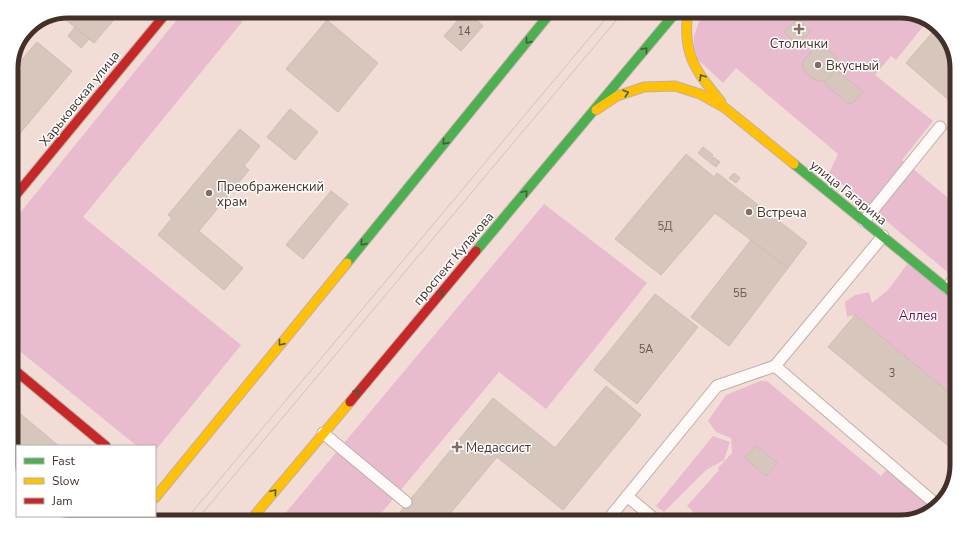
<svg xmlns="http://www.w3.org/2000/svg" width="968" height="533" font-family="'Nunito Sans',sans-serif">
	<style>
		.green { fill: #e8bbce }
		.building { fill: #d6c6bc; stroke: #cdbdb3 }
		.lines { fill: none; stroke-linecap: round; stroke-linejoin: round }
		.lane-casing { stroke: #c1afa8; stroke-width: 13 }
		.fast-casing { stroke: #c1afa8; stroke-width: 11 }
		.slow-casing { stroke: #c1afa8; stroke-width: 11 }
		.jam-casing { stroke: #c1afa8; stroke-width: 11 }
		.lane { stroke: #fdfaf9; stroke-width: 11 }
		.fast { stroke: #4caf50; stroke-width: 9 }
		.slow { stroke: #ffc107; stroke-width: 9 }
		.jam { stroke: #c62828; stroke-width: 9 }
		.tram { stroke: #cac4c1; stroke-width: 1 }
		.oneway { stroke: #465c37 }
		.poi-dot { fill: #806d65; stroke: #fff; stroke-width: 1.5 }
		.labels { text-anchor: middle; stroke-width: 3; stroke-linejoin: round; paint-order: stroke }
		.number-label { font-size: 11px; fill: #69574f }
		.poi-label { font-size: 13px; fill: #433029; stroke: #fff; text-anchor: start }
		.street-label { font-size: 13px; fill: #433029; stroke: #fff }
		.park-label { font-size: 13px; fill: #670c50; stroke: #fff }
		.rim { fill: none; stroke: #433029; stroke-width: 5 }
	</style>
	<rect width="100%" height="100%" fill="#f1ddd5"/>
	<g class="green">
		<path d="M184,11H251L83,217L241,345L155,451V446H137L11,344V224Z"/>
		<path d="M703,11H900L929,19L896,60L891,56L875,75L933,121L902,160L957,205V268L951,275L829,173L838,154L736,68L723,83L693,55L694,36Z"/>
		<path d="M544,204L647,283L593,351L546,409L499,372L374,522H278Z"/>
		<path d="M911,259L957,297V399L855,315L847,317L845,302L855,295L869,292L872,303L888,290Z"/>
		<path d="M760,381H767L881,476L891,465L938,506L929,514L901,522H704L687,506L719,470L718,468L732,453L731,438L716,432L708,421L726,395Z"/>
		<path d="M713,436L730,442L724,460L706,470L664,512L656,506Z"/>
	</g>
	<g class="building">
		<path d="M68,11H121L94,43L59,14Z"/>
		<path d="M466,11L483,26L461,51L444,36Z"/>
		<path d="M797,18L811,31L798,45L784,32Z"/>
		<path d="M327,20L378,63L338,112L286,69Z"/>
		<path d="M75,27L89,39L81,48L68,36Z"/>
		<path d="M937,27L948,36L957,64V107L906,63Z"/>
		<path d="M37,42L72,71L11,144V82L23,68L18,64Z"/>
		<path d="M824,46L835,56L837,68L825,82L813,79L804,71L802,63L813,49Z"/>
		<path d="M836,69L863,92L852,104L848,103L827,86L825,82Z"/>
		<path d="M290,109L318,132L295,160L267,137Z"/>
		<path d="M957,115V138L946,129Z"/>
		<path d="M240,129L260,146L244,166L249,170L199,231L243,268L224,290L158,235L172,218L168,215Z"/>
		<path d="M703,147L713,155L708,161L698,153Z"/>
		<path d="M686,154L714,177L717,173L807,243L788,268L715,213L661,275L615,239Z"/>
		<path d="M713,157L720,162L716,167L709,162Z"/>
		<path d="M734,173L740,178L736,183L729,178Z"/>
		<path d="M331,191L348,204L303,259L286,245Z"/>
		<path d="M751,240L788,268L729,346L691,317Z"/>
		<path d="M655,294L698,327L637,404L594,370Z"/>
		<path d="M855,315L957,399V453L828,347Z"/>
		<path d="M606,386L641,415L563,510L497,457L443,522H392L493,398L555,448Z"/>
		<path d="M11,406L59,446H17V488L11,469Z"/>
		<path d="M756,445L777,463L766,476L745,458Z"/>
	</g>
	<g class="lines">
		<g class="lane-casing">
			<g id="lane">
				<path d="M864,221L940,127"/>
				<path d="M947,288L957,276"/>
				<path d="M775,366L938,506"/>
				<path d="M323,433L406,502"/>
				<path d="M627,496L658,522"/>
				<path d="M606,522L717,386L775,366L883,236"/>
			</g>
		</g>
		<g class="fast-casing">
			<g id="fast">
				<path d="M794,164L957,297"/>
				<path d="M476,251L677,11"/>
				<path d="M347,263L552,11"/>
			</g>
		</g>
		<g class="slow-casing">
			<g id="slow">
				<path d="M688,11C682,54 695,70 721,102"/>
				<path d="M596,110L617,96L644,87L675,86L700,94L725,108L794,164"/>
				<path d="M155,498L347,263"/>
				<path d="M249,522L350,402"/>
			</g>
		</g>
		<g class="jam-casing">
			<g id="jam">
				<path d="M11,201L168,11"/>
				<path d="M11,367L106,446"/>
				<path d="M350,402L476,251"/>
				<path d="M135,522L140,516"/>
			</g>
		</g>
		<use href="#lane" class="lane"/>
		<use href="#fast" class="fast"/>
		<use href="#slow" class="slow"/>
		<use href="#jam" class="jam"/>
		<g class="tram">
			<path d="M184,522L612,11"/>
			<path d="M195,522L624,11"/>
		</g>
	</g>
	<defs><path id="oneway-chevron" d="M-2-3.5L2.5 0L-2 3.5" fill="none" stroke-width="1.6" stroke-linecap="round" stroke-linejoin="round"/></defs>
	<g class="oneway">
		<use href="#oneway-chevron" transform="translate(528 41) rotate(129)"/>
		<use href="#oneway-chevron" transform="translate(645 50) rotate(-50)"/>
		<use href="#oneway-chevron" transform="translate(702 77) rotate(-122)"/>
		<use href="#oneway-chevron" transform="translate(626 93) rotate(-18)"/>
		<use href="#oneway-chevron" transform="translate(445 142) rotate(129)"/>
		<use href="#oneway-chevron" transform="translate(525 193) rotate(-50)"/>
		<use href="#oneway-chevron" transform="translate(363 243) rotate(129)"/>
		<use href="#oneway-chevron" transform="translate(441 293) rotate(-50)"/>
		<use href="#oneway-chevron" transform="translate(281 343) rotate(129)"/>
		<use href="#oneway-chevron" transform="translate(357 392) rotate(-50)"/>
		<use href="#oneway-chevron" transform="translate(274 492) rotate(-50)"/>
	</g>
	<g class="poi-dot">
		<path d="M797 23h4v4h4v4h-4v4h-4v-4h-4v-4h4z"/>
		<circle cx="818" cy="65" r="4"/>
		<circle cx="209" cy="193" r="4"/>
		<circle cx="749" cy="212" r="4"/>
		<path d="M455 441h4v4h4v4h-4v4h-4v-4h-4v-4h4z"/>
	</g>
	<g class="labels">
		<g class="number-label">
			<text x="464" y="35">14</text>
			<text x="665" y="230">5Д</text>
			<text x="740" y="297">5Б</text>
			<text x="646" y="353">5А</text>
			<text x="892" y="377">3</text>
		</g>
		<g class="poi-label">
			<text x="799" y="48" text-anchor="middle">Столички</text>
			<text x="826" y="70">Вкусный</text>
			<text x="217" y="191">Преображенский<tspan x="217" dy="15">храм</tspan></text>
			<text x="757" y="217">Встреча</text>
			<text x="466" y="452">Медассист</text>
		</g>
		<g class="street-label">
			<text transform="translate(79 98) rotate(-51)" y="5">Харьковская улица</text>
			<text transform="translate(849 192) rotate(39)" y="5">улица Гагарина</text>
			<text transform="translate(453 258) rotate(-50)" y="5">проспект Кулакова</text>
		</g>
		<g class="park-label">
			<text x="918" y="320">Аллея</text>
		</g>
	</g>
	<path d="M0 0H968V533H0ZM68 18H900A50 50 0 0 1 950 68V465A50 50 0 0 1 900 515H68A50 50 0 0 1 18 465V68A50 50 0 0 1 68 18Z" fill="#fff" fill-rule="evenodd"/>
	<path class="rim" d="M68 18H900A50 50 0 0 1 950 68V465A50 50 0 0 1 900 515H68A50 50 0 0 1 18 465V68A50 50 0 0 1 68 18Z"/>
	<rect x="16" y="445" width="140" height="72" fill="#ffffff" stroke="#b4aca9"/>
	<rect x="24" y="458" width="20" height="6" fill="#4caf50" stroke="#b4aca9"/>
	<text x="52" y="465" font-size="12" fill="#433029">Fast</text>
	<rect x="24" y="478" width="20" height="6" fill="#ffc107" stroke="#b4aca9"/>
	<text x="52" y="485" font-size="12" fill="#433029">Slow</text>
	<rect x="24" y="498" width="20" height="6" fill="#c62828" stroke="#b4aca9"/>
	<text x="52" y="505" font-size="12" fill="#433029">Jam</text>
</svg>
